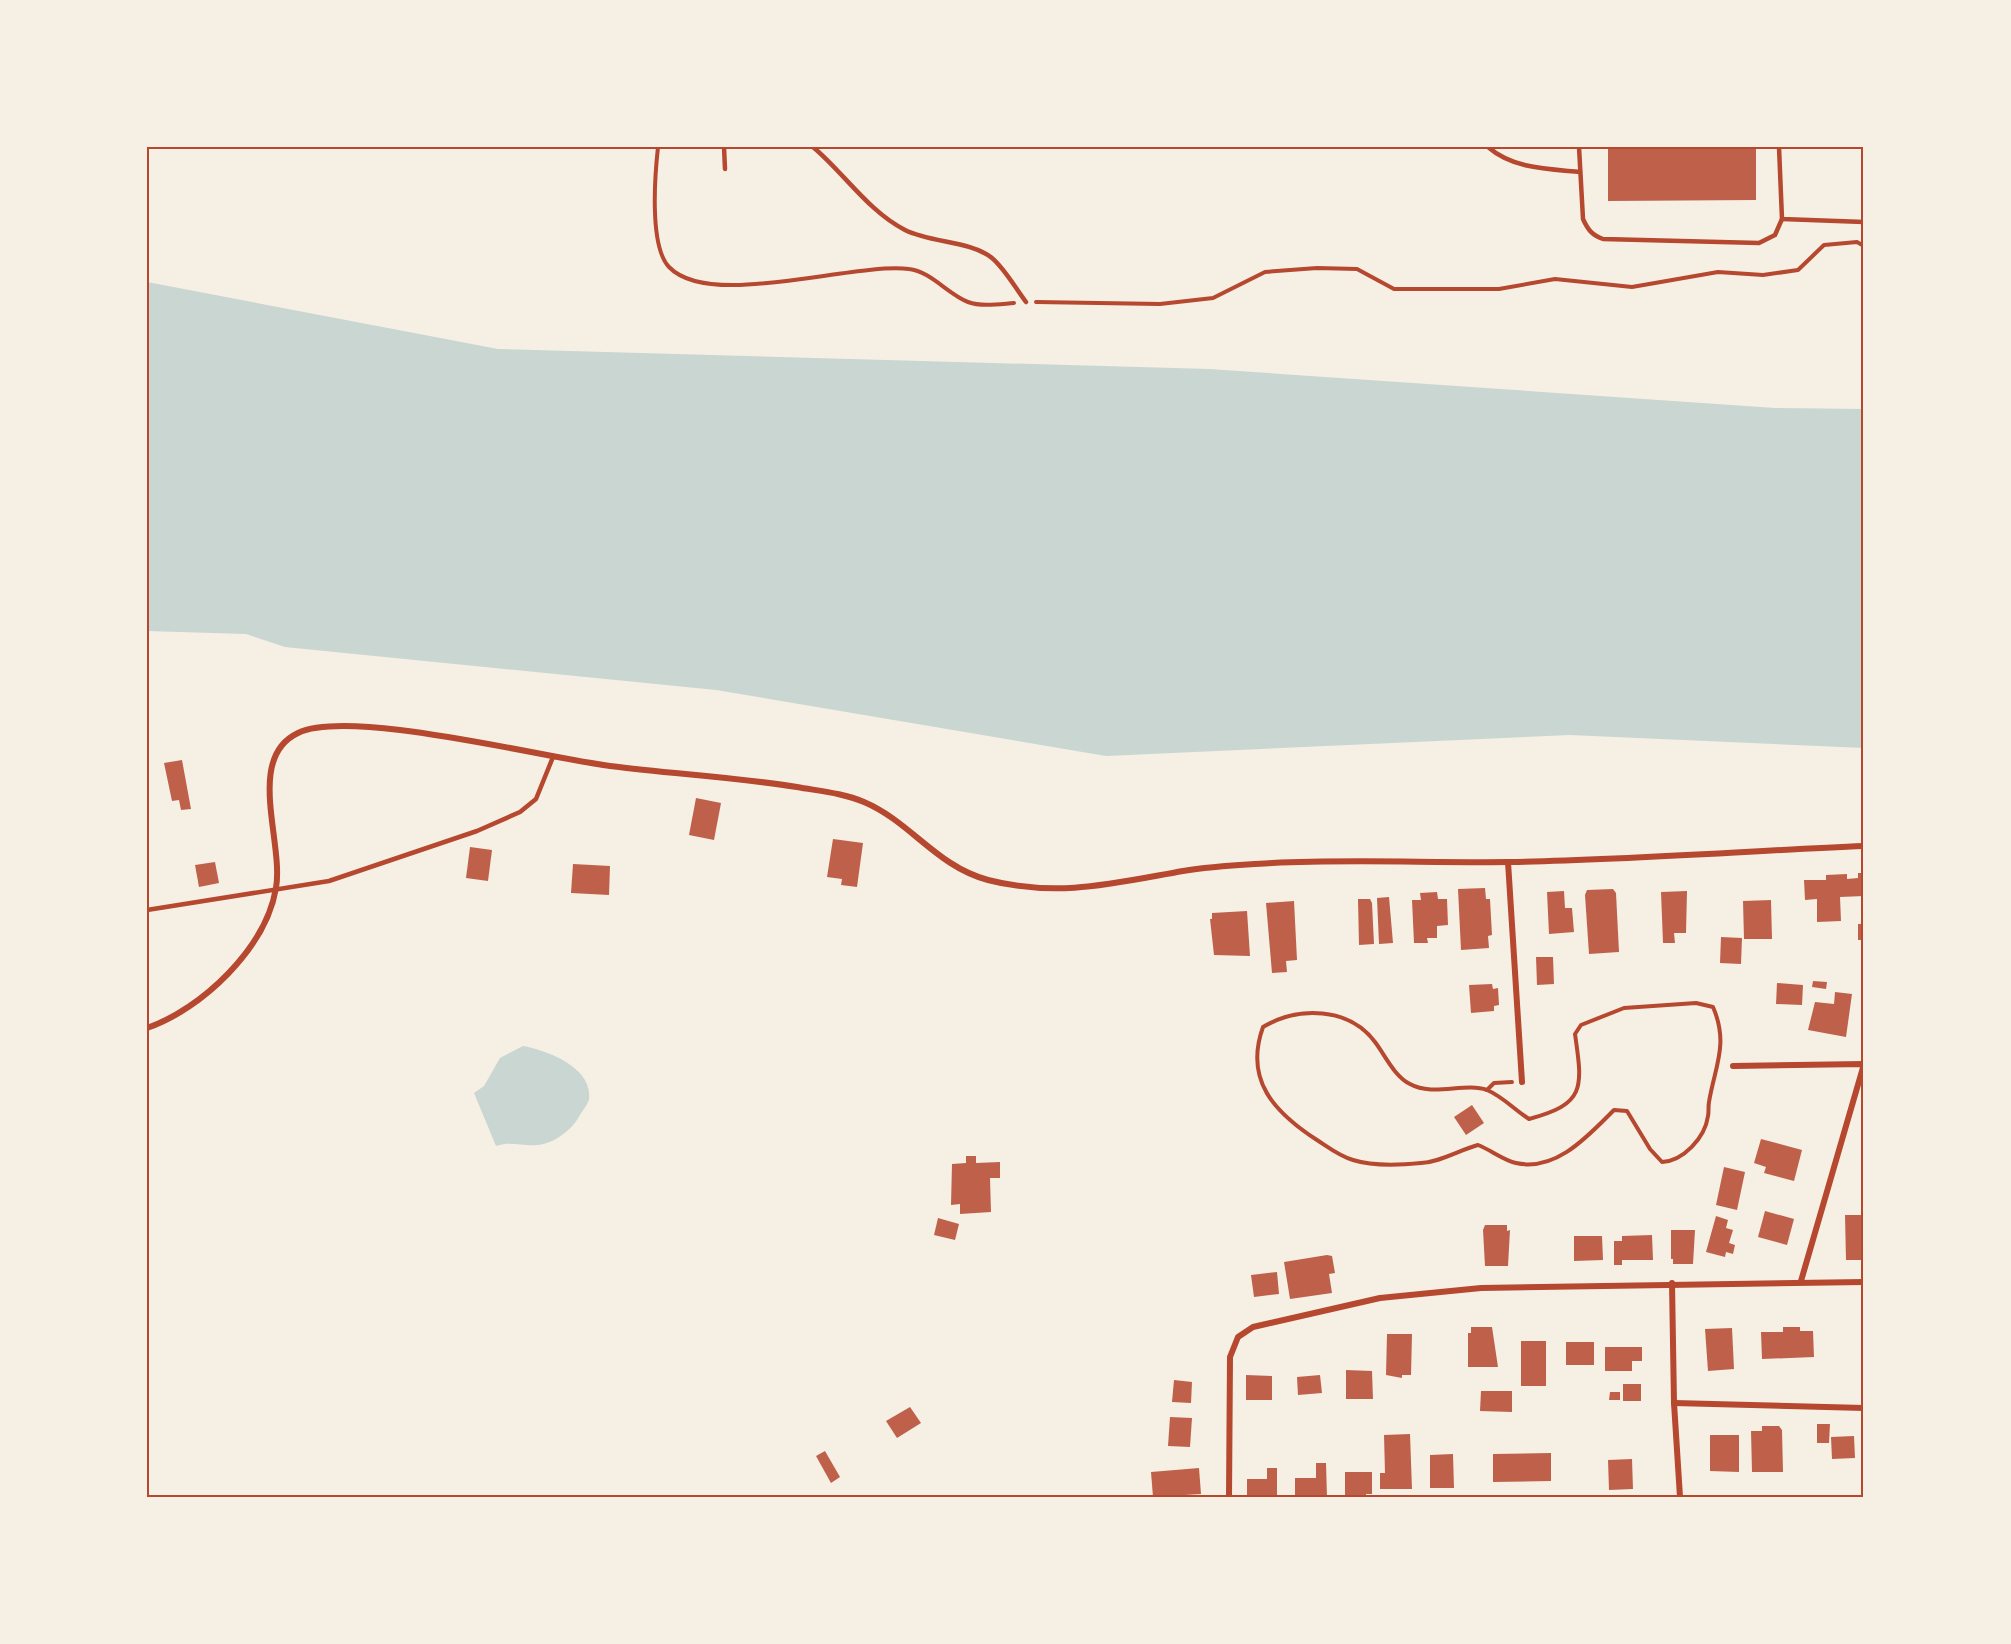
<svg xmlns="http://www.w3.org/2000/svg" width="2011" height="1644" font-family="'Fira Sans Condensed',sans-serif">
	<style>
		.water { fill: #c9d6d2 }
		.building { fill: #bf614a }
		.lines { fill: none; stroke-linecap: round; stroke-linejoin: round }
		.path { stroke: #b5482f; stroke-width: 4 }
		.service { stroke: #b5482f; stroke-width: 4.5 }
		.minor { stroke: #b5482f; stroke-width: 6 }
		.neatline { fill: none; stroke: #b5482f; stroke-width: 2 }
	</style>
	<rect width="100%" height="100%" fill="#f6efe4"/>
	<g class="water">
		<path d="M147,282L498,349L1209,369L1775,408L1864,409V748L1570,735L1106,756L716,690L285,647L246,634L147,631Z"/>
		<path d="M523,1046C546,1050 593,1067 589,1099C588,1104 583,1110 580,1115C574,1126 565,1134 554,1140C530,1152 516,1139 496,1146L474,1093L484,1086L500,1058Z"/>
	</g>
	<g class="building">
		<path d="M1608,147H1756V200L1608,201Z"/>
		<path d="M182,760L191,809L181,810L179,800L172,801L164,763Z"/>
		<path d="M696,798L721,803L714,840L689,835Z"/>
		<path d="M833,839L863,843L857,887L841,885L842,879L827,877Z"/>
		<path d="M470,847L492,850L488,881L466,878Z"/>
		<path d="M215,862L219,883L199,887L195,865Z"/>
		<path d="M573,864L610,866L609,895L571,893Z"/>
		<path d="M1858,873H1864V896L1840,897L1841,921L1817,922V899L1805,900L1804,880H1826V875L1847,874V879L1858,878Z"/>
		<path d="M1485,888L1486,899H1490L1492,935L1488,936L1489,948L1461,950L1458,889Z"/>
		<path d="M1613,889L1616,893L1619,952L1589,954L1585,895L1587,890Z"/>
		<path d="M1564,891L1565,908H1572L1574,932L1549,934L1547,892Z"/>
		<path d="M1687,891L1686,933H1674L1675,943H1663L1661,892Z"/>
		<path d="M1437,892L1438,899H1447L1448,925L1437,926V938H1427L1428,943H1414L1412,900H1421L1420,893Z"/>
		<path d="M1389,897L1393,943L1379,944L1377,898Z"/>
		<path d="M1358,899H1370L1372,903L1374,944L1359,945Z"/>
		<path d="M1771,900L1772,939H1744L1743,901Z"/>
		<path d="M1294,901L1297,960L1286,961L1287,972L1272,973L1266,903Z"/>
		<path d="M1247,911L1250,956L1214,955L1210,919H1212V913Z"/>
		<rect x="1858" y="924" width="6" height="16"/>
		<path d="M1721,937L1742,938L1741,964L1720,963Z"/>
		<path d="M1536,957H1553L1554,984L1537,985Z"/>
		<path d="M1813,981L1827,982L1826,989L1812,987Z"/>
		<path d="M1777,983L1803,985L1802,1005L1776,1004Z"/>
		<path d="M1492,984L1493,989L1498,988L1499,1005L1494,1006V1011L1471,1013L1469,985Z"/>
		<path d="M1835,992L1852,994L1846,1037L1808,1030L1815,1002L1834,1004Z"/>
		<path d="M1472,1105L1484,1123L1466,1135L1454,1117Z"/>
		<path d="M1761,1139L1802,1150L1794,1181L1764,1173L1766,1167L1754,1163Z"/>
		<path d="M966,1156H976V1163L1000,1162V1178H990L991,1212L960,1214V1204L951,1205L952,1164L966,1163Z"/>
		<path d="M1724,1167L1745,1172L1737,1210L1716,1205Z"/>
		<path d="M1765,1211L1794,1219L1787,1245L1758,1237Z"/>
		<path d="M1845,1215H1864V1260H1846Z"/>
		<path d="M1716,1216L1728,1220L1726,1228L1733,1230L1729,1243L1735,1245L1733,1254L1726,1252L1725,1257L1706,1252Z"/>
		<path d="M938,1218L959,1224L955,1240L934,1235Z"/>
		<path d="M1485,1225H1507V1231L1510,1230L1508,1266H1485L1483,1230Z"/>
		<path d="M1671,1230H1695L1693,1264H1673V1259H1671Z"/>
		<path d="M1652,1235L1653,1260H1622V1265H1614V1241H1622V1236Z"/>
		<path d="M1574,1236H1602L1603,1260L1574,1261Z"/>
		<path d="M1327,1255L1332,1256L1335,1273L1329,1274L1332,1293L1290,1299L1284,1262Z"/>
		<path d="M1277,1272L1279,1294L1254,1297L1251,1275Z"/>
		<path d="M1471,1327H1492L1498,1367H1468V1333H1471Z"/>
		<path d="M1783,1327H1800V1331H1813L1814,1357L1762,1359L1761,1332H1783Z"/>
		<path d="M1732,1328L1734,1369L1708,1371L1705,1329Z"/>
		<path d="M1387,1334H1412L1411,1375H1402V1378L1386,1375Z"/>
		<rect x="1521" y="1341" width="25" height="45"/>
		<rect x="1566" y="1342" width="28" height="23"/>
		<path d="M1605,1347H1642V1361H1632V1371H1605Z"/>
		<path d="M1346,1370L1372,1371L1373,1399H1346Z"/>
		<path d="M1246,1375L1272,1376V1400H1246Z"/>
		<path d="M1320,1375L1322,1393L1298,1395L1297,1377Z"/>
		<path d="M1174,1380L1192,1382L1191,1403L1172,1402Z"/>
		<rect x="1623" y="1384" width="18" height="17"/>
		<path d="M1481,1391H1512V1412L1480,1411Z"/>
		<path d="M1610,1392H1620V1400H1609Z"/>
		<path d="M910,1407L921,1423L897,1438L886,1421Z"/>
		<path d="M1170,1417L1192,1418L1190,1447L1168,1446Z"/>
		<path d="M1817,1424H1830L1829,1443H1817Z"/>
		<path d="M1762,1426H1779L1782,1430L1783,1472H1752L1751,1431H1762Z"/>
		<path d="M1410,1434L1412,1489H1380V1473H1385L1384,1435Z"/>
		<path d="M1710,1435H1739V1472L1710,1471Z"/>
		<path d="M1854,1436L1855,1458L1832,1459L1831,1437Z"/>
		<path d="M825,1451L840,1477L831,1483L816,1456Z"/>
		<path d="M1551,1453V1481L1493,1482V1454Z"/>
		<path d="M1453,1454L1454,1488H1430V1455Z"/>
		<path d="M1632,1459L1633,1489L1609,1490L1608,1460Z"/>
		<path d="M1316,1463H1326L1327,1497H1295V1478H1316Z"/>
		<path d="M1199,1468L1201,1494L1153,1497L1151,1472Z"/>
		<path d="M1267,1468H1277V1497H1247V1479H1267Z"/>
		<path d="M1345,1472H1372V1494H1366V1497H1345Z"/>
	</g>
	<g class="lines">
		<g class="path">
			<path d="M658,147C655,174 649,246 669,267C710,310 852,262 909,269C930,271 949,295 968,302C982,307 1000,304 1014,303"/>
			<path d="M1036,302L1160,304L1213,298L1265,272L1317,268L1357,269L1394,289H1499L1555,279L1632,287L1718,272L1763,275L1798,270L1824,245L1857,242L1864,246"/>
			<path d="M1696,1003L1713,1007C1729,1044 1715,1066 1709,1102C1708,1107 1709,1112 1708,1116C1705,1138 1683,1161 1662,1162L1650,1149L1627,1111L1614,1110C1588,1136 1556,1172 1516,1163C1503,1160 1491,1150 1478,1145C1459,1150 1441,1162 1421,1163C1401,1165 1372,1166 1353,1160C1339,1156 1328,1147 1317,1140C1274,1112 1244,1080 1263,1027C1298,1006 1349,1007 1375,1042C1385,1055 1394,1076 1410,1084C1433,1097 1465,1082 1487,1090C1502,1096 1516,1111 1529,1119C1585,1104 1583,1089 1575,1034L1581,1025L1624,1008Z"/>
			<path d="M1487,1090L1494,1083L1512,1082"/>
		</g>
		<g class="service">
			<path d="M724,147L725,169"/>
			<path d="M813,147C844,173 868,211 905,230C931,243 971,241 992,258C1005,269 1016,289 1026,302"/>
			<path d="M1488,147C1513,169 1549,169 1580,172"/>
			<path d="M1579,147L1583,219C1588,230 1592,235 1603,239L1759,243L1775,235L1782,219"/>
			<path d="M1779,147L1782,219L1864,222"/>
			<path d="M147,910L329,881L477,831L520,812L536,799L553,757"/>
		</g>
		<g class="minor">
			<path d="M1508,862L1522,1082"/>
			<path d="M147,1028C202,1009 266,948 276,888C284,842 245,758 298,733C350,708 545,758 610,766C672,774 735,777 797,787C819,791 843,793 864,802C911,822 936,866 988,880C1058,898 1115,883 1183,871C1213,866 1242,865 1272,863C1351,859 1430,863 1509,862C1627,860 1746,851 1864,846"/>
			<path d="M1733,1066L1864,1064L1801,1281"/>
			<path d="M1672,1283L1674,1403L1680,1497"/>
			<path d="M1674,1403L1864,1408"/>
			<path d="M1229,1497L1230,1357L1238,1337L1253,1327L1380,1298L1481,1288L1864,1282"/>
		</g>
	</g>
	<rect width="2011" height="1644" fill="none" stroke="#f6efe4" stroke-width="297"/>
	<rect x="148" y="148" width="1714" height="1348" class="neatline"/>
</svg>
